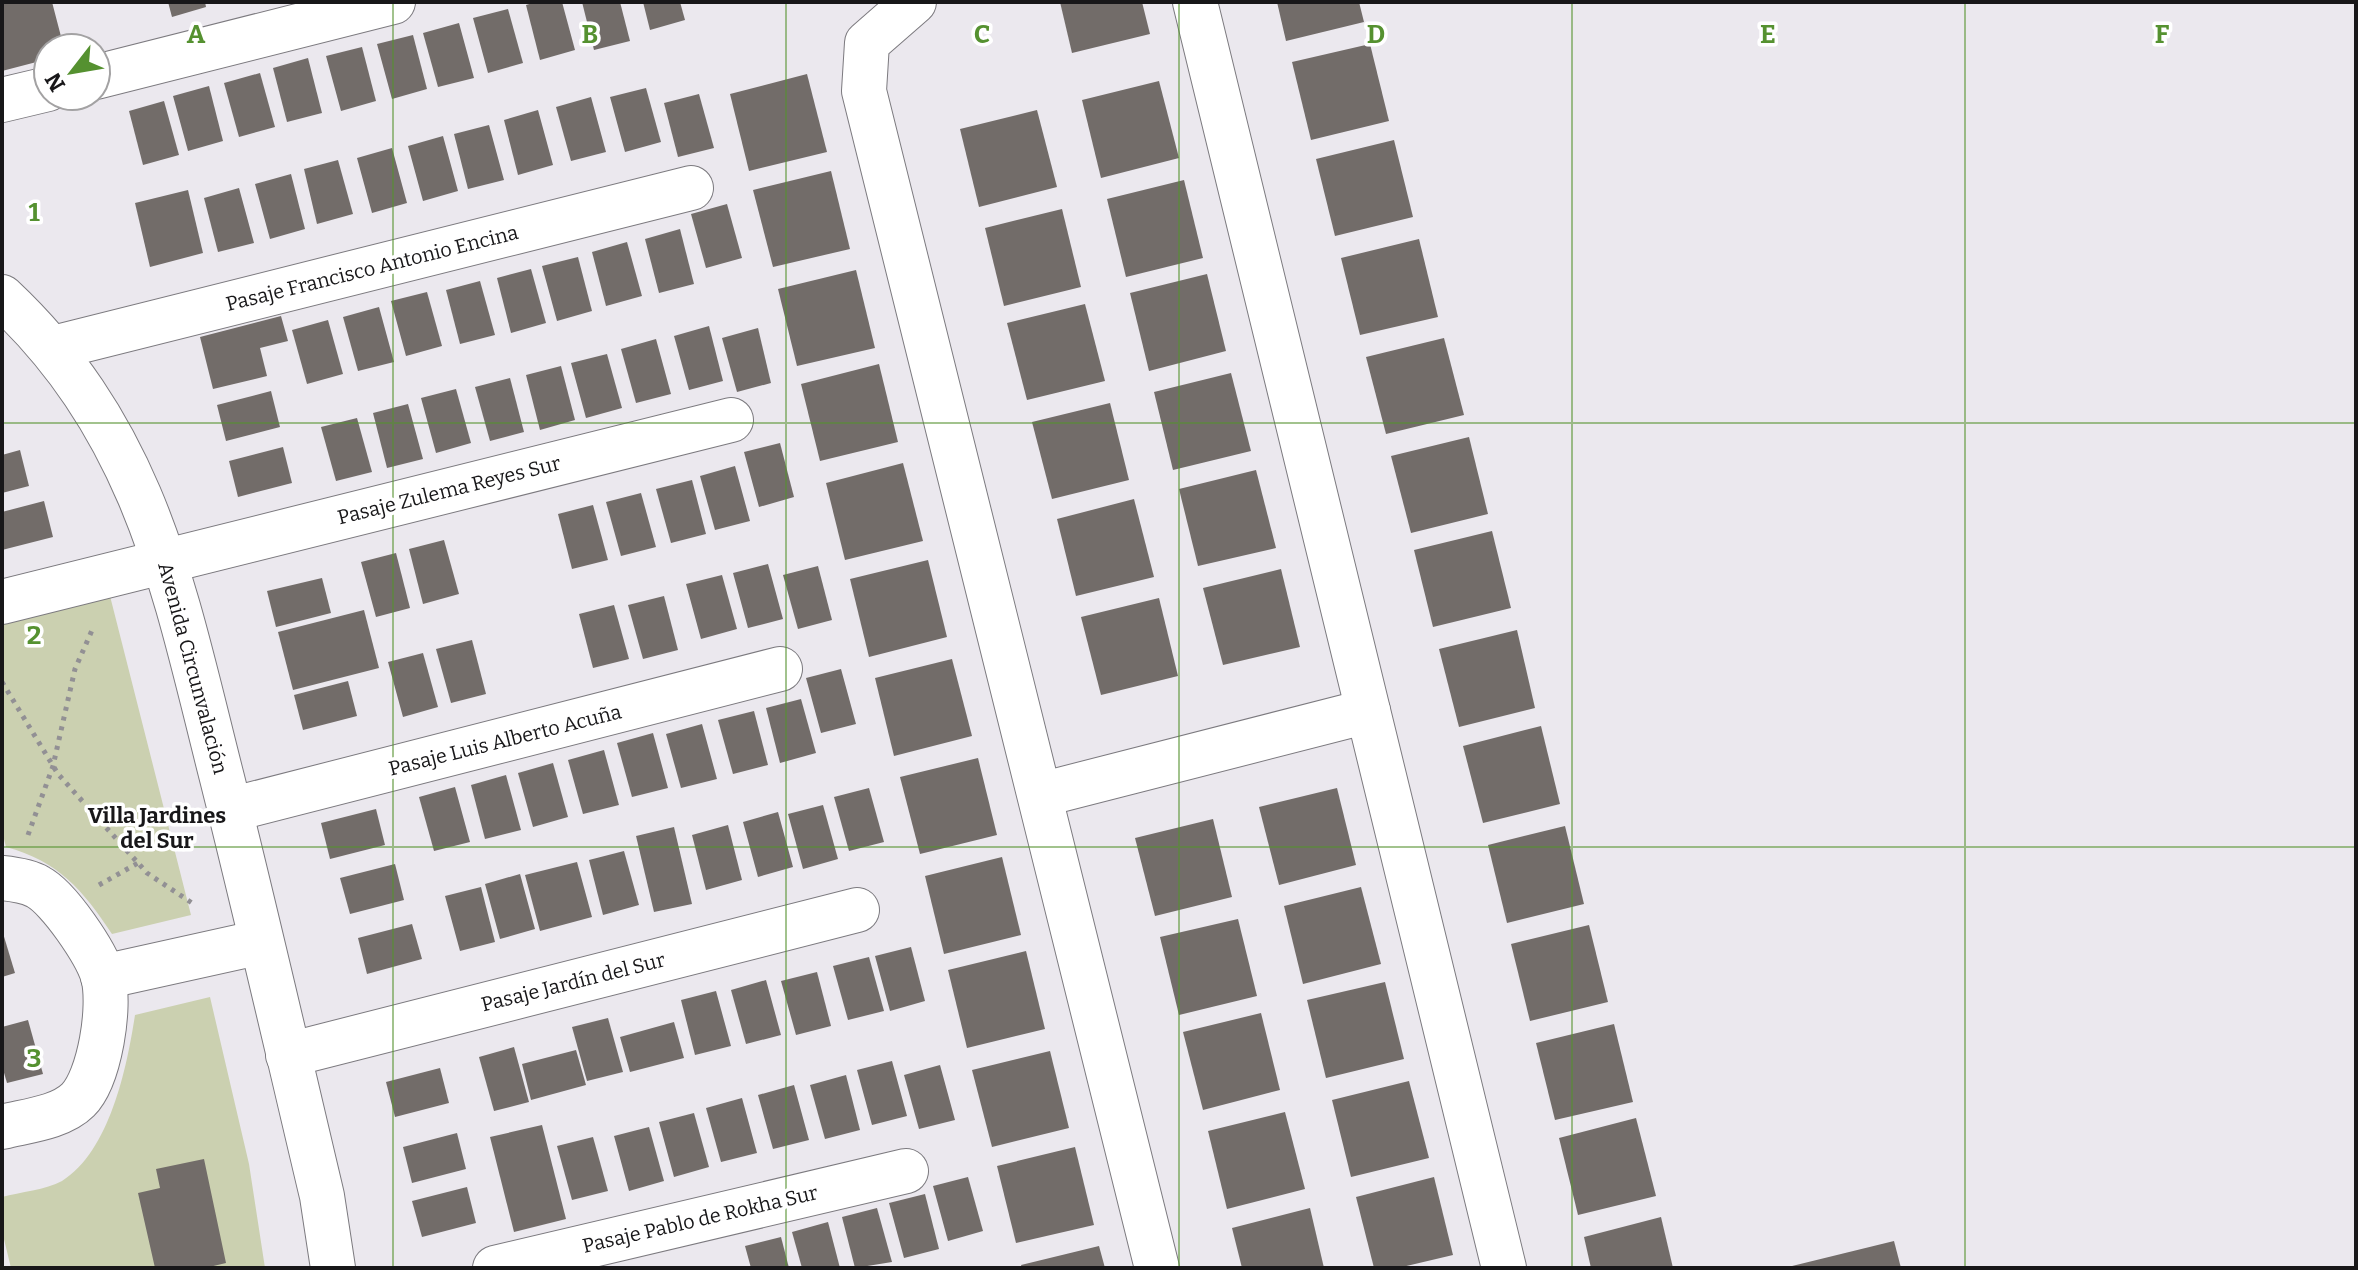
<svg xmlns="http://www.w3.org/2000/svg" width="2358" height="1270" font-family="Bitter,serif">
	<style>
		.green { fill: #cbd0b0 }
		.building { fill: #726c69 }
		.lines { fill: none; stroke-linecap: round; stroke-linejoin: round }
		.minor-casing { stroke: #7c7a7f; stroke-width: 46 }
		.path { stroke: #929094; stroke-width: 5; stroke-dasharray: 4 6; stroke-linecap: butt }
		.minor { stroke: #fff; stroke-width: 44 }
		.grid { fill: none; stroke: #559130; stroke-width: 2; stroke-opacity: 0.55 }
		.labels { text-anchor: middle; stroke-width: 7; stroke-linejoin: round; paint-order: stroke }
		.street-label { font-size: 20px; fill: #181719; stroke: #fff }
		.neighbourhood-label { font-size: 22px; font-weight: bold; fill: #181719; stroke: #fff }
		.grid-label { font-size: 26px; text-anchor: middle; font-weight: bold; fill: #559130; stroke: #fff; stroke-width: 7; stroke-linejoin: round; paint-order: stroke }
	</style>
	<rect width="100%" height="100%" fill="#ebe8ee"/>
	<g class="green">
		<path d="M110,596L191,915L112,934C83,890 58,861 6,847L2,831V622Z"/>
		<path d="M210,997L249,1164L265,1268H11L2,1231V1197C20,1192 46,1190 62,1181C110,1151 127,1067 135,1015Z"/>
	</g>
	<g class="building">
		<path d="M2,2H52L64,48H48V59L2,71Z"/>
		<path d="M168,2H205L206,7L172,17Z"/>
		<path d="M536,2H562L575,50L540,60L526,5Z"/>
		<path d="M582,2H620L630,41L594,50Z"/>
		<path d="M643,2H680L685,20L650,30Z"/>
		<path d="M1060,2H1142L1150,34L1072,53Z"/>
		<path d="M1277,2H1359L1364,22L1286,41Z"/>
		<path d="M508,9L523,63L488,73L473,18Z"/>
		<path d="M459,23L474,78L438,87L423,33Z"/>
		<path d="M413,35L427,89L392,99L377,44Z"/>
		<path d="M1370,44L1389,121L1311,140L1292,62Z"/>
		<path d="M362,47L376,101L341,111L326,56Z"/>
		<path d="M308,58L322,113L287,122L273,68Z"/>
		<path d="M260,73L275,127L239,137L224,83Z"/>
		<path d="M807,74L827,152L749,171L730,94Z"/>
		<path d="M1159,81L1179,158L1101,178L1082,100Z"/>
		<path d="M209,86L223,141L188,151L173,96Z"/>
		<path d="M646,88L661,142L625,152L610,97Z"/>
		<path d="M699,94L714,148L678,157L664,103Z"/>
		<path d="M591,97L606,152L571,161L556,107Z"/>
		<path d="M164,101L179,155L143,165L129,111Z"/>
		<path d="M538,110L553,165L518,175L504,120Z"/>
		<path d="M1037,110L1057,187L979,207L960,129Z"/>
		<path d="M489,125L504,180L468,189L454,134Z"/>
		<path d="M443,136L458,191L423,201L408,146Z"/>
		<path d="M1394,140L1413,217L1335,236L1316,159Z"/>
		<path d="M392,148L407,203L372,213L357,158Z"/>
		<path d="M338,160L353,214L317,224L304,169Z"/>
		<path d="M831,171L850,249L773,267L753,190Z"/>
		<path d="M291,174L305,229L270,239L255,184Z"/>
		<path d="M1184,180L1203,258L1126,277L1107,199Z"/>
		<path d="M239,188L254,243L218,252L204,198Z"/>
		<path d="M188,190L203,253L150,267L135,203Z"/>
		<path d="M727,204L742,258L706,268L691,214Z"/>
		<path d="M1062,209L1081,287L1004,306L985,228Z"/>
		<path d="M680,229L694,284L659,293L645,239Z"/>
		<path d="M1419,239L1438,317L1360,335L1341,258Z"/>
		<path d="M627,242L642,296L606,306L592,252Z"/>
		<path d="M578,257L592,311L557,321L542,266Z"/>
		<path d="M531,269L546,323L511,333L497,278Z"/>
		<path d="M856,270L875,348L797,366L778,289Z"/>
		<path d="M1207,274L1226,351L1149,371L1130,293Z"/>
		<path d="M480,281L495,335L460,344L446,290Z"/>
		<path d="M427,292L442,346L406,356L391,301Z"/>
		<path d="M1085,304L1105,381L1027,400L1007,323Z"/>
		<path d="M379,307L394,362L358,371L343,317Z"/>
		<path d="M281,316L288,341L260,348L267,376L213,389L200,337Z"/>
		<path d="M328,320L343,374L307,384L292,330Z"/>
		<path d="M709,326L723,381L689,390L674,336Z"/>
		<path d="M758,328L771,383L737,392L722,338Z"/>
		<path d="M1444,338L1464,415L1386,434L1366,357Z"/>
		<path d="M656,339L671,394L636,403L621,349Z"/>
		<path d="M607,354L622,408L586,418L571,363Z"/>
		<path d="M879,364L898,442L820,461L801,384Z"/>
		<path d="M561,366L575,420L540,430L526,375Z"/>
		<path d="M1231,373L1251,451L1173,470L1154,392Z"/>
		<path d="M510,378L524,432L490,441L475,387Z"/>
		<path d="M456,389L471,443L436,453L421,398Z"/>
		<path d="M271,391L280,427L226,441L217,405Z"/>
		<path d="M1110,403L1129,480L1052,499L1032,422Z"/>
		<path d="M408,404L423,459L387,468L373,413Z"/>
		<path d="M357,418L372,472L336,481L321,427Z"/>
		<path d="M1469,437L1488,514L1411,533L1391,456Z"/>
		<path d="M780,443L794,497L759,507L744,452Z"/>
		<path d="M283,447L292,483L238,497L229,461Z"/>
		<path d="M20,450L29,486L2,493V455Z"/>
		<path d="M903,463L923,541L845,560L826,483Z"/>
		<path d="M735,466L750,521L715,530L700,476Z"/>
		<path d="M1256,470L1276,548L1198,566L1179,489Z"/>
		<path d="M692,480L706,534L671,543L656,489Z"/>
		<path d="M641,493L656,547L621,556L606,502Z"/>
		<path d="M1134,499L1154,577L1076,596L1057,519Z"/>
		<path d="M44,501L53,537L2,550V512Z"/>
		<path d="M593,505L608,560L572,569L558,514Z"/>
		<path d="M1492,531L1511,608L1433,627L1414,550Z"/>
		<path d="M444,540L459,594L423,604L409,549Z"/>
		<path d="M396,553L410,608L376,617L361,562Z"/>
		<path d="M928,560L947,637L869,657L850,579Z"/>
		<path d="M768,564L783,619L748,628L733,573Z"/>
		<path d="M818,566L832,620L798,629L783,575Z"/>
		<path d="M1281,569L1300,647L1223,665L1203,588Z"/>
		<path d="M722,575L737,629L701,639L686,584Z"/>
		<path d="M322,578L331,613L276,627L267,591Z"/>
		<path d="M664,596L678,650L643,659L628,605Z"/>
		<path d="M1159,598L1178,676L1101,695L1081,617Z"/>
		<path d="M614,605L629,659L593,668L579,614Z"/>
		<path d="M364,610L379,668L293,690L278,632Z"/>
		<path d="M1517,630L1535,708L1459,727L1439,649Z"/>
		<path d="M472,640L486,694L451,703L436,649Z"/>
		<path d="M423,653L438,707L403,717L388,662Z"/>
		<path d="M952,659L972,736L894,756L875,678Z"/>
		<path d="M841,669L856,724L821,733L806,678Z"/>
		<path d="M348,681L357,716L303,730L294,695Z"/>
		<path d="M801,699L816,753L780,763L766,708Z"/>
		<path d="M754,711L768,765L733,774L718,720Z"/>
		<path d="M702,724L717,779L681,788L666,734Z"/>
		<path d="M1541,726L1560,804L1483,823L1463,746Z"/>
		<path d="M653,733L668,788L632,797L617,743Z"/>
		<path d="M604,750L619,805L583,814L568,760Z"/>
		<path d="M978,758L997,835L920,854L900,777Z"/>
		<path d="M553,763L568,817L533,827L518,773Z"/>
		<path d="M506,775L521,830L485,839L471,785Z"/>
		<path d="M455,787L470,842L434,851L419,797Z"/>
		<path d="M869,788L884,842L849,851L834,797Z"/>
		<path d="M1337,788L1356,865L1279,885L1259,807Z"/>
		<path d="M823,805L838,859L803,869L788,814Z"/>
		<path d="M376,809L385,845L330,859L321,823Z"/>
		<path d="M778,812L793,867L758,877L743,822Z"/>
		<path d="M1213,819L1232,897L1155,916L1135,838Z"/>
		<path d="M728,825L742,880L706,890L692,835Z"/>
		<path d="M1565,826L1584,904L1507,923L1488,845Z"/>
		<path d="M674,827L692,904L654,912L636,836Z"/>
		<path d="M624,851L639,905L603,915L589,860Z"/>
		<path d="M1002,857L1021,935L944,954L925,876Z"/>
		<path d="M577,862L592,917L540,931L525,875Z"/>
		<path d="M395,864L404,900L350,914L340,878Z"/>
		<path d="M520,874L535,929L500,939L485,884Z"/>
		<path d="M481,887L495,942L460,951L445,896Z"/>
		<path d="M1361,887L1381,964L1303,984L1284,906Z"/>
		<path d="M1238,919L1257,996L1179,1015L1160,937Z"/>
		<path d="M412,924L422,959L367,974L358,938Z"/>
		<path d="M1589,925L1608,1002L1530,1021L1511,944Z"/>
		<path d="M2,930L15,973L2,977Z"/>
		<path d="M911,947L925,1001L890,1011L875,956Z"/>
		<path d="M1026,951L1045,1029L967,1048L948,970Z"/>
		<path d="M869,957L884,1011L848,1020L833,966Z"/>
		<path d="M817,972L831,1026L796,1035L781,981Z"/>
		<path d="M766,980L781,1035L746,1044L731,990Z"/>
		<path d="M1385,982L1404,1059L1326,1078L1307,1000Z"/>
		<path d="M716,991L731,1046L695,1055L681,1000Z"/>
		<path d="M1261,1013L1280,1090L1203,1110L1183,1032Z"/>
		<path d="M608,1018L623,1072L587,1081L572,1027Z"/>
		<path d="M28,1020L43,1074L7,1083L2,1066V1027Z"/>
		<path d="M674,1022L684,1058L630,1072L620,1037Z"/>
		<path d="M1614,1024L1633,1102L1555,1120L1536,1043Z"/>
		<path d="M514,1047L529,1102L494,1111L479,1057Z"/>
		<path d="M576,1050L586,1085L531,1100L522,1064Z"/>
		<path d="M1050,1051L1069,1128L992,1147L972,1070Z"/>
		<path d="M892,1061L907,1116L872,1125L857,1070Z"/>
		<path d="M940,1065L955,1120L919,1129L904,1075Z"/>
		<path d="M440,1068L449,1103L395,1117L386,1082Z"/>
		<path d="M846,1075L860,1130L825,1139L810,1085Z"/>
		<path d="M1409,1081L1429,1158L1351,1177L1332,1100Z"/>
		<path d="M794,1085L809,1140L773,1149L758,1095Z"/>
		<path d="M742,1098L757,1153L721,1162L706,1108Z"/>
		<path d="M1285,1112L1305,1189L1227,1209L1208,1131Z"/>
		<path d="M694,1113L709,1167L674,1177L659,1122Z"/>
		<path d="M1636,1118L1656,1196L1578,1215L1559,1138Z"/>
		<path d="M542,1125L566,1219L514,1232L490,1137Z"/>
		<path d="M649,1127L664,1181L629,1191L614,1136Z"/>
		<path d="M457,1133L466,1169L412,1183L403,1147Z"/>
		<path d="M593,1137L608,1191L572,1200L557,1146Z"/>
		<path d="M1075,1147L1094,1225L1016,1243L997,1166Z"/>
		<path d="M204,1159L226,1263L205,1268H155L138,1193L160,1188L156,1169Z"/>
		<path d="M968,1177L983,1231L948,1241L933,1186Z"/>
		<path d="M1434,1177L1453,1255L1398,1268H1374L1356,1197Z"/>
		<path d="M467,1187L476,1223L422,1237L412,1201Z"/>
		<path d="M925,1194L939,1249L904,1258L889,1203Z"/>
		<path d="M877,1208L892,1262L855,1268L842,1217Z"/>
		<path d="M1310,1208L1324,1268H1242L1232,1228Z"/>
		<path d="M1661,1217L1673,1268H1591L1584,1237Z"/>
		<path d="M828,1222L840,1268H802L792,1232Z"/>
		<path d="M781,1237L789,1268H751L745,1246Z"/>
		<path d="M1894,1241L1901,1268H1788V1267Z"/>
		<path d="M1099,1246L1105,1268H1022L1021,1265Z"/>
	</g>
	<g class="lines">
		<g class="minor-casing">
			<g id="minor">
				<path d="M914,2L867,43L864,91L1157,1268"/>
				<path d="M1195,2L1504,1268"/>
				<path d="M96,77L393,2"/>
				<path d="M2,100L48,89"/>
				<path d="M2,297C148,434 175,594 222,778C257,917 289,1057 322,1196L333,1268"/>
				<path d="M53,348L691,188"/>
				<path d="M2,602L731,420"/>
				<path d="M1040,795L1368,711"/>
				<path d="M230,810L780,669"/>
				<path d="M2,878C12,879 28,881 38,887C59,898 96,953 103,976C111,1006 100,1078 78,1100C60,1118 25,1121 2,1127"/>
				<path d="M103,977L261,942"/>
				<path d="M288,1055L857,910"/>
				<path d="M495,1268L906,1171"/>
			</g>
		</g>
		<g class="path">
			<path d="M2,682L58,774L147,873L195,905"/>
			<path d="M28,835L53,766L75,669L93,628"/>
			<path d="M99,885L138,863"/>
		</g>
		<use href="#minor" class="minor"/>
	</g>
	<path class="grid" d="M393,2V1268M786,2V1268M1179,2V1268M1572,2V1268M1965,2V1268M2,423H2356M2,847H2356"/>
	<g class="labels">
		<g class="street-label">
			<text transform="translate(372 268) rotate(-14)" y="7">Pasaje Francisco Antonio Encina</text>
			<text transform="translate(449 490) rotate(-14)" y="7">Pasaje Zulema Reyes Sur</text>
			<text transform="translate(193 668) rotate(75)" y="7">Avenida Circunvalación</text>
			<text transform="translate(505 740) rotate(-14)" y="7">Pasaje Luis Alberto Acuña</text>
			<text transform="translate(573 982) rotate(-14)" y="7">Pasaje Jardín del Sur</text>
			<text transform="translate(700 1219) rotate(-13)" y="7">Pasaje Pablo de Rokha Sur</text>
		</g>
		<g class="neighbourhood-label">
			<text x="157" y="823">Villa Jardines<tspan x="157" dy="25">del Sur</tspan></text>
		</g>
	</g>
	<g class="grid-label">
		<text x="196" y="43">A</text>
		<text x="590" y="43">B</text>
		<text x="982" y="43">C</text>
		<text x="1376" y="43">D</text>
		<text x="1768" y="43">E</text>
		<text x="2162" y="43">F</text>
		<text x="34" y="221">1</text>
		<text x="34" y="644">2</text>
		<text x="34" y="1067">3</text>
	</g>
	<rect width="2358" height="1270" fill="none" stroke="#181719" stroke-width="8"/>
	<g transform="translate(72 72) rotate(239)"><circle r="38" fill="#ffffff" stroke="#a3a2a3" stroke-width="2"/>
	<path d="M0-6L14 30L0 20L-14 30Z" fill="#559130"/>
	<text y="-12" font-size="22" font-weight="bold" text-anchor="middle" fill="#181719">N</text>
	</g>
</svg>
